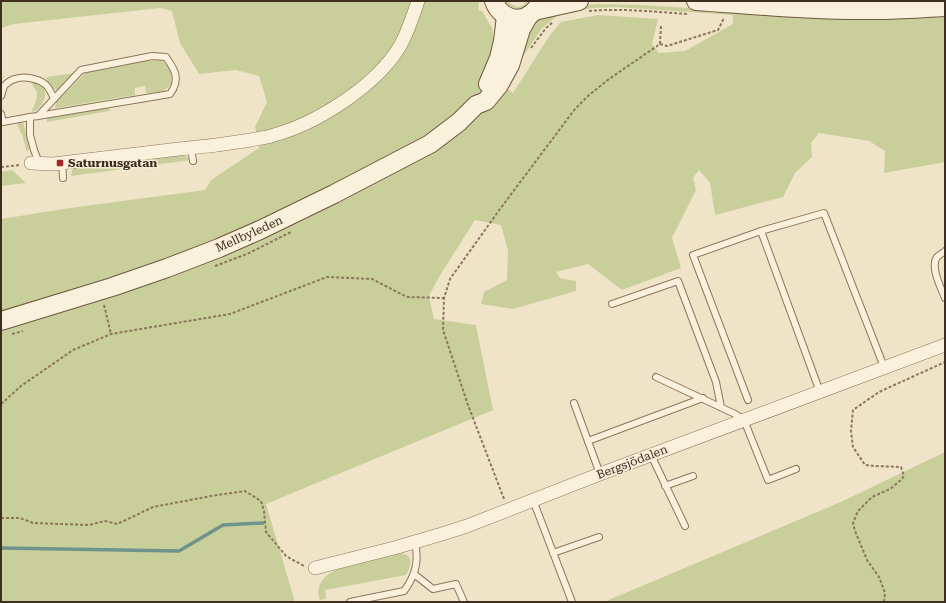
<svg xmlns="http://www.w3.org/2000/svg" width="946" height="603" font-family="'Roboto Serif',serif">
	<style>
		.green { fill: #c9cf9b }
		.lines { fill: none; stroke-linecap: round; stroke-linejoin: round }
		.stream { stroke: #6f938a; stroke-width: 3.5 }
		.service-casing { stroke: #8d765c; stroke-width: 8 }
		.minor-casing { stroke: #8d765c; stroke-width: 14 }
		.secondary-casing { stroke: #6f573f; stroke-width: 20 }
		.path { stroke: #8d765c; stroke-width: 2; stroke-dasharray: 3 2; stroke-linecap: butt }
		.service { stroke: #faf1dc; stroke-width: 6 }
		.minor { stroke: #faf1dc; stroke-width: 13 }
		.secondary { stroke: #faf1dc; stroke-width: 18 }
		.poi-dot { fill: #9e2a2b; stroke: #f7eed8; stroke-width: 1.5 }
		.labels { text-anchor: middle; stroke-width: 3; stroke-linejoin: round; paint-order: stroke }
		.poi-label { font-size: 12px; font-weight: bold; fill: #3d2e20; stroke: #f7eed8; text-anchor: start }
		.street-label { font-size: 12px; fill: #3d2e20; stroke: #f7eed8 }
	</style>
	<rect width="100%" height="100%" fill="#f0e4c8"/>
	<g class="green">
		<path d="M1,1H479L478,10L482,11L492,28L495,47L497,81L513,93L548,38L561,22L598,15L658,19L652,44L659,53L685,51L733,24V15L616,7L593,8L569,12L585,5L597,4L641,5L733,11L734,1H945V162L884,173L885,151L869,141L819,133L811,143L812,157L795,173L783,197L715,215L710,183L699,170L693,178L696,190L672,238L681,268L622,290L588,264L556,272L560,278L576,281V291L513,309L481,304L484,292L507,280L508,250L501,225L475,220L439,277L429,296L434,319L476,325L493,410L266,504L295,602H1V219L70,208L205,190L211,180L259,148L255,127L267,102L259,76L236,70L199,74L180,43L172,11L160,8L14,24L1,28Z"/>
		<path d="M504,1H508C514,8 522,9 527,1H530C523,12 511,13 504,1Z"/>
		<path d="M558,15L542,28L510,76L523,35L538,18Z"/>
		<path d="M160,60C172,64 176,83 166,89C161,93 152,93 146,93L145,86L135,88V95L57,108H55V107L56,103L86,72L146,61Z"/>
		<path d="M74,73H75L59,90L54,89L46,79L47,77Z"/>
		<path d="M31,82C51,83 48,103 34,112L32,111V110L36,101L37,96V93L35,89Z"/>
		<path d="M106,108L111,109L109,111L47,122V118Z"/>
		<path d="M20,122L23,123C25,127 30,145 29,150L27,152L22,135L17,124Z"/>
		<path d="M180,155L185,156L191,160L71,176L72,170L77,167L84,168L98,166L99,165Z"/>
		<path d="M12,170L26,183L1,186V172Z"/>
		<path d="M945,452V602H604L843,501Z"/>
		<path d="M401,553C415,555 411,567 406,575L325,590L326,599L320,600C314,586 325,574 338,569Z"/>
	</g>
	<g class="lines">
		<path class="stream" d="M1,548L179,551L223,525L263,523"/>
		<g class="service-casing">
			<g id="service">
				<path d="M1,96L4,86C7,83 11,80 15,79C24,76 38,78 46,85C50,89 52,94 54,99"/>
				<path d="M1,114L3,122L30,117"/>
				<path d="M38,116L81,70L152,56L166,57C175,70 181,79 170,94L38,116L30,117V135L34,150L39,163"/>
				<path d="M191,148L193,161"/>
				<path d="M62,163L63,178"/>
				<path d="M761,231L820,392"/>
				<path d="M945,251C943,253 939,255 937,257C930,267 941,288 945,298"/>
				<path d="M612,304L678,281L716,382L721,407"/>
				<path d="M656,377L735,414L744,420L768,480L796,469"/>
				<path d="M748,400L693,255L761,231L824,213L884,367"/>
				<path d="M574,403L600,474"/>
				<path d="M588,441L703,398"/>
				<path d="M651,455L685,526"/>
				<path d="M665,486L693,476"/>
				<path d="M533,500L572,602"/>
				<path d="M553,553L599,537"/>
				<path d="M414,574L433,589L456,584L464,602"/>
				<path d="M350,602L404,591C416,575 419,561 415,542"/>
			</g>
		</g>
		<g class="minor-casing">
			<g id="minor">
				<path d="M31,163L53,164C95,159 137,154 179,149C203,147 227,144 251,140C258,138 267,138 274,135C318,123 377,85 400,46C408,32 413,16 418,1"/>
				<path d="M315,568L394,548L442,534L467,526L600,474L945,345"/>
			</g>
		</g>
		<g class="secondary-casing">
			<g id="secondary">
				<path d="M494,1C502,24 532,25 540,1"/>
				<path d="M696,1C756,5 817,11 878,10C900,10 923,8 945,7"/>
				<path d="M534,11L579,1"/>
				<path d="M488,84L499,58L503,41L506,16"/>
				<path d="M1,321L112,287L167,268L219,248L260,230L334,194L430,144L459,122L476,105L486,101L499,85L510,65L521,29L529,15"/>
			</g>
		</g>
		<g class="path">
			<path d="M589,11C622,8 656,12 688,14"/>
			<path d="M660,44L667,46L718,30L724,18"/>
			<path d="M531,48L546,28L553,22"/>
			<path d="M1,167L20,165"/>
			<path d="M215,266L247,254L291,232"/>
			<path d="M104,305L111,334"/>
			<path d="M12,334L23,331"/>
			<path d="M1,404L21,386L73,350L111,334L230,314L327,277L372,279L407,297L444,298"/>
			<path d="M504,499L468,405L443,330L444,298L450,279L500,209L575,109L589,95L609,79L660,44L661,25"/>
			<path d="M1,518H20L33,523L89,525L105,521L117,524L128,519L153,507L211,496L245,491L261,501L264,511L266,532L286,556L304,566"/>
			<path d="M884,602L885,593L879,577L867,560L855,531L853,523L858,511L872,497L890,489L901,480L904,476L901,467L875,466L865,465L853,447L851,431L853,410L879,392L945,362"/>
		</g>
		<use href="#service" class="service"/>
		<use href="#minor" class="minor"/>
		<use href="#secondary" class="secondary"/>
	</g>
	<rect class="poi-dot" x="56" y="159" width="8" height="8" rx="2"/>
	<g class="labels">
		<g class="poi-label">
			<text x="68" y="167">Saturnusgatan</text>
		</g>
		<g class="street-label">
			<text transform="translate(249 234) rotate(-24)" y="4">Mellbyleden</text>
			<text transform="translate(632 462) rotate(-21)" y="4">Bergsjödalen</text>
		</g>
	</g>
	<rect width="946" height="603" fill="none" stroke="#3d2e20" stroke-width="4"/>
</svg>
